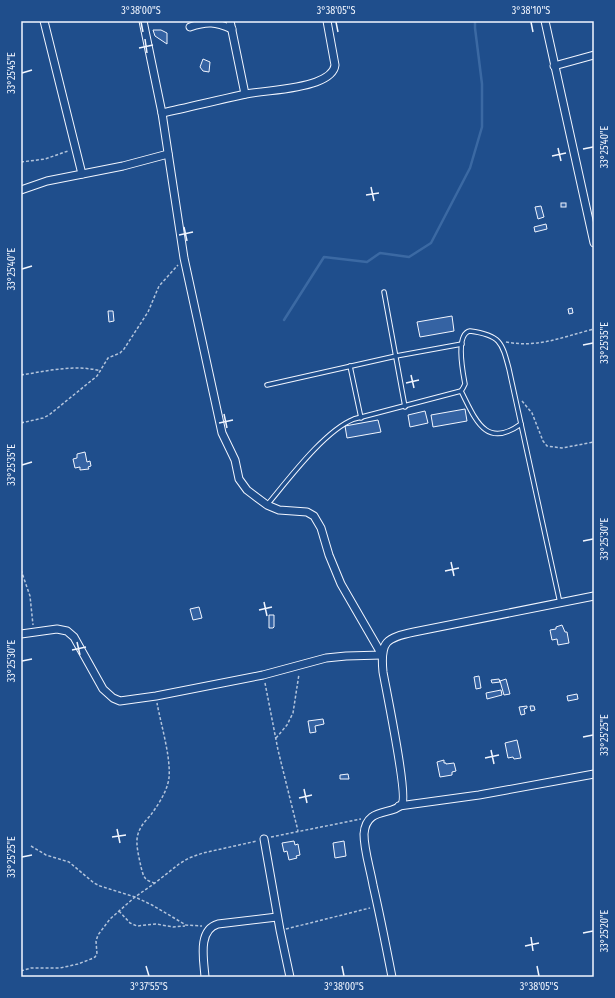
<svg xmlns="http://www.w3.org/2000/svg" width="615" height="998" font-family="'Fira Sans Condensed',sans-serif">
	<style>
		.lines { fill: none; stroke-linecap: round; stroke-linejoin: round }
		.stream { stroke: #3b69a3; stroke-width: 2.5 }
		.building { fill: #3563a3; stroke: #f2f6ff }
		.service-casing { stroke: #f2f6ff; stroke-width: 5.5 }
		.minor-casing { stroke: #f2f6ff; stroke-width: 9 }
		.path { stroke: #b3c4dc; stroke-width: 1.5; stroke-dasharray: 3 2; stroke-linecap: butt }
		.service { stroke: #1f4e8c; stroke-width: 3.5 }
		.minor { stroke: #1f4e8c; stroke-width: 7 }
		.ticks { fill: none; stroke: #f2f6ff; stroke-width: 1.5 }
		.neatline { fill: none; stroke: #f2f6ff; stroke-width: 1.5 }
		.ticks-label { font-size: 10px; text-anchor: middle; fill: #f2f6ff }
	</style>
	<rect width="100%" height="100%" fill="#1f4e8c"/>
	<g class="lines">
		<path class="stream" d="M284,320L324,257L367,262L380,253L409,257L431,243L470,168L482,127V84L475,28V21"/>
	</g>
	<g class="building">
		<path d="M153,30H161L167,33V44L155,36Z"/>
		<path d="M203,59L210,62L209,72L203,71L200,67Z"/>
		<rect x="561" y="203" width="5" height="4"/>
		<path d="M541,206L544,217L538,219L535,207Z"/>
		<path d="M546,224L547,229L535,232L534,227Z"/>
		<path d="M572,308L573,313L569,314L568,309Z"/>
		<path d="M108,311H113L114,321L109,322Z"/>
		<path d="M452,316L454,331L420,337L417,322Z"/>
		<path d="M465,409L467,421L433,427L431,415Z"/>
		<path d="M425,411L428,423L410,427L408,415Z"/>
		<path d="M378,420L381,432L347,438L345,426Z"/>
		<path d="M85,452L87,462L90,461L91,466L88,467L89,469L80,470V467L75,468L73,459L77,458V454Z"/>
		<path d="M199,607L202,618L193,620L190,609Z"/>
		<path d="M269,615H274V627L273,628H269Z"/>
		<path d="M562,625L565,632H567L569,643L558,645L557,639L552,640L550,630L556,629V627Z"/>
		<path d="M479,676L481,688L476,689L474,677Z"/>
		<path d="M499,679L500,682L492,683L491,680Z"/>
		<path d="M506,679L510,694L504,695L500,681Z"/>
		<path d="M501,690L502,695L487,699L486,693Z"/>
		<path d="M577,694L578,699L568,701L567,696Z"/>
		<path d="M527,706V708L524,709L525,714L521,715L519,707Z"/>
		<path d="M530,706H534L535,710L531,711Z"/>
		<path d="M323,719L324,724L315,726L316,732L310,733L308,721Z"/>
		<path d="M517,740L521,758L514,759L513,757L508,758L505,743Z"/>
		<path d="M444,760V763H446V764L454,763L456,771L452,772V775L440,777L437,762Z"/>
		<path d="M348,774L349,779H340V775Z"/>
		<path d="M294,841L295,845L298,844L300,855L296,856L297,858L289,860L287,851L284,852L282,843Z"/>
		<path d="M344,841L346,856L335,858L333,843Z"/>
	</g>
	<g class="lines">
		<g class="service-casing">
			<g id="service">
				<path d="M384,292L405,407"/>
				<path d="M350,366L361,418"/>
				<path d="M267,385L396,356L462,344"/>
				<path d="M461,391C475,418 485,450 521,424"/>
				<path d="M267,505C288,480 324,431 354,419L461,391L463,388L465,384C463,373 455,334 470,331C500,335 502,342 509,369L560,603"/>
			</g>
		</g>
		<g class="minor-casing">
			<g id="minor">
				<path d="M44,21L82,174"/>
				<path d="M230,21L245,94"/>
				<path d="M545,21L594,243"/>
				<path d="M190,27C208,21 215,22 232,29"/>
				<path d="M554,66L594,55"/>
				<path d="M162,113C190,107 218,100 246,94C269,90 294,90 316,82C324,79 334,74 335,65L327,21"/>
				<path d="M21,190L47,181L123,166L168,154"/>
				<path d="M21,634L57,629L67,631L74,637L103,689L113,698L120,701L156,696L263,675L326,658L346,656L382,655L341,584L329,555L321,528L314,516L307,512L279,510L267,505L247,490L239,479L235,460L222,433L184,258L162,113L143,21"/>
				<path d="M399,806L479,795L594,774"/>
				<path d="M264,839L280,930L290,977"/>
				<path d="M205,977C204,961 197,930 218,924L277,917"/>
				<path d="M392,977C386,946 380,915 373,885C370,868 364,850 364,834C366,806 393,816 402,804C408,795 386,689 383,672C380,641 386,638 414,632L594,596"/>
			</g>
		</g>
		<g class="path">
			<path d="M21,162L45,159L68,151"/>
			<path d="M506,342C539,348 562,337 594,329"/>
			<path d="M21,375C47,371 75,364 101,371"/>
			<path d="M522,401L532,413L543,441L547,446L562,448L594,442"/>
			<path d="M21,423L43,418L49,415L97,376L108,358L120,353L124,349L148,312L159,286L178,265"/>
			<path d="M21,570L30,596L33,625"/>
			<path d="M265,683L278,750L298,831"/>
			<path d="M276,738L287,725L293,713L299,674"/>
			<path d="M271,837L361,819"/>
			<path d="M31,846L46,855L69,862L94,883L100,886L135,897L152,905L186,925L202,926"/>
			<path d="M155,883C144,880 144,878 141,867C139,857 135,843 138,834C140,827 145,821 150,816C158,805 167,792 169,778C171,757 161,725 157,703"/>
			<path d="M119,911L130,923L137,926L156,924L173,927L185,926"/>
			<path d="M286,929L370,908"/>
			<path d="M21,971L31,968H60L78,964L91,959L95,957L97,954L96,941L98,935L110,919L135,897L155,883L179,864L189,858L203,853L257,841"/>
		</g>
		<use href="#service" class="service"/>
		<use href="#minor" class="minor"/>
	</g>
	<path class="ticks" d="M141,22L143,32M336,22L338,32M531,22L533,32M145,39L147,53M139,48L153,45M22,73L32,70M558,148L561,161M583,149L593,147M552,156L566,153M371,187L374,201M366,195L379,193M184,227L187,241M179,235L193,232M22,269L32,266M583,345L593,343M411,375L414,388M406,383L419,380M224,414L227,428M219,423L233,420M22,465L32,462M583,541L593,539M451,562L454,576M445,571L459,568M264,602L267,616M259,610L272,607M77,642L80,655M72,650L86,647M22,661L32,659M583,737L593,735M491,750L494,764M485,758L499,755M304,789L307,803M299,798L312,795M117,829L120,843M112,837L126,835M22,857L32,855M583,933L593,931M531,937L533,951M525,946L539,943M146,966L149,976M342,966L344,976M537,966L539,976"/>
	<rect width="615" height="998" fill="none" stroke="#1f4e8c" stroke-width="44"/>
	<rect x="22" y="22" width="571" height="954" class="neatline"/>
	<g class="ticks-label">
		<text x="141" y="14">3°38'00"S</text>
		<text x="336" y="14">3°38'05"S</text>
		<text x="531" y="14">3°38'10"S</text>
		<text transform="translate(11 73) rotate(-90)" y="4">33°25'45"E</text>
		<text transform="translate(604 147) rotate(-90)" y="4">33°25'40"E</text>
		<text transform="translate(11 269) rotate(-90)" y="4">33°25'40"E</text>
		<text transform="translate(604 343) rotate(-90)" y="4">33°25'35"E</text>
		<text transform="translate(11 465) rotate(-90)" y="4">33°25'35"E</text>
		<text transform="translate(604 539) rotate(-90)" y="4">33°25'30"E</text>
		<text transform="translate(11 661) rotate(-90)" y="4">33°25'30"E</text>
		<text transform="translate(604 735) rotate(-90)" y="4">33°25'25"E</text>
		<text transform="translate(11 857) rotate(-90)" y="4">33°25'25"E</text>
		<text transform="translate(604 931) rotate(-90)" y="4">33°25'20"E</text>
		<text x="149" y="990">3°37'55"S</text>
		<text x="344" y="990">3°38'00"S</text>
		<text x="539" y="990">3°38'05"S</text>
	</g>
</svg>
